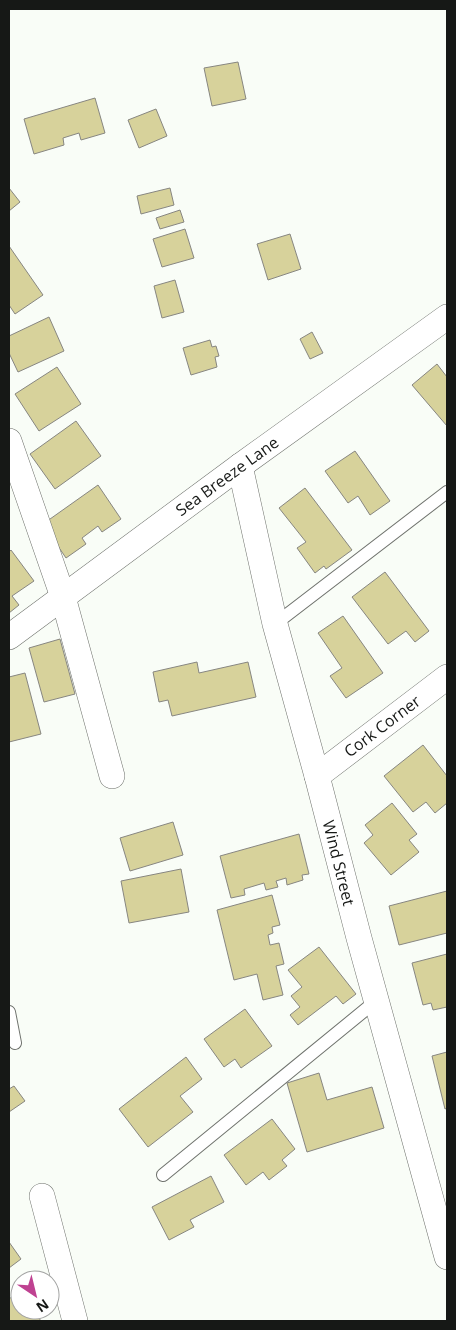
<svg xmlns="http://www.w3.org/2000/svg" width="456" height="1330" font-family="'Open Sans',sans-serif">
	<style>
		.building { fill: #d7d29b; stroke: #878681 }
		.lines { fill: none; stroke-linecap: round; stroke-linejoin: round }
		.lane-casing { stroke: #6f726d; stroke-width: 14 }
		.street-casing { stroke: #6f726d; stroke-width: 26 }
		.lane { stroke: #fff; stroke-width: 12 }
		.street { stroke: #fff; stroke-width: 25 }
		.labels { text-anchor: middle; stroke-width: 4.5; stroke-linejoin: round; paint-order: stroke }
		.street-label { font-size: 16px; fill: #161816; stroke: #fff }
	</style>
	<rect width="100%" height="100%" fill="#f9fdf7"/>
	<g class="building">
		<path d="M238,62L246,99L212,106L204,68Z"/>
		<path d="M95,98L105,133L81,140L79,133L63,138L64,145L34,154L24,119Z"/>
		<path d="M156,109L167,136L139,148L128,120Z"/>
		<path d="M9,188L20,202L9,211Z"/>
		<path d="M170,188L174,205L141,214L137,196Z"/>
		<path d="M180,210L184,222L160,229L156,218Z"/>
		<path d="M185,229L194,258L162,267L153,239Z"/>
		<path d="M290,234L301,269L268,280L257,244Z"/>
		<path d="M9,246L43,295L15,314L9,305Z"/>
		<path d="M175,280L184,312L162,318L154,286Z"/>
		<path d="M49,317L64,351L18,372L9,353V336Z"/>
		<path d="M312,332L323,353L310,359L300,339Z"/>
		<path d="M210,340L212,347L216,346L219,356L215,357L217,367L191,375L183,348Z"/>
		<path d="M437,364L447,377V426L412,385Z"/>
		<path d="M57,367L81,404L39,431L15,394Z"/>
		<path d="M76,421L101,456L55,489L30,454Z"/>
		<path d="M355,451L390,501L370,515L358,496L348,503L325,471Z"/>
		<path d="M98,485L121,519L102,532L98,526L82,538L86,544L66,558L43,524Z"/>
		<path d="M305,488L352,550L326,569L324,566L315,573L297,548L306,542L279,508Z"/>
		<path d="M11,550L34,581L12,596L19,605L9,613V552Z"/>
		<path d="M385,572L429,631L415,642L406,631L388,644L352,597Z"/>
		<path d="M343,616L383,673L346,698L330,676L342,668L318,633Z"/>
		<path d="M60,639L75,694L44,702L29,648Z"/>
		<path d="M197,662L199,673L248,662L256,697L172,716L168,700L159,702L153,672Z"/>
		<path d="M25,673L41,734L9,742V677Z"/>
		<path d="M423,745L447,776V803L435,813L426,802L413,812L384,776Z"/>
		<path d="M392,803L417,834L409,840L419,852L391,875L364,843L373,835L365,825Z"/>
		<path d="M173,822L183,855L130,871L120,838Z"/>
		<path d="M299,834L309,874L302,875L303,880L287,885L286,878L276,881L278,887L266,890L264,883L244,889L245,895L231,898L220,856Z"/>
		<path d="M181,869L189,912L129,923L121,881Z"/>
		<path d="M447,891V933L399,945L389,906Z"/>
		<path d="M272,895L280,925L272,927L273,933L268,935L270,945L279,943L284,964L276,966L283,995L263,1000L257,974L234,980L217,910Z"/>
		<path d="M319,947L356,994L343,1004L336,996L298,1025L290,1015L300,1007L291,996L302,987L288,970Z"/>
		<path d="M447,954V1007L433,1010L431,1003L423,1005L412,963Z"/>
		<path d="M245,1009L272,1046L241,1068L235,1059L224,1067L204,1039Z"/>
		<path d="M447,1052V1108L445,1109L432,1056Z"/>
		<path d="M186,1057L202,1079L180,1096L193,1112L148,1147L119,1109Z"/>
		<path d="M319,1073L327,1100L372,1087L384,1128L307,1152L287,1083Z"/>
		<path d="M14,1086L25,1101L9,1112V1089Z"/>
		<path d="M272,1119L295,1149L282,1160L287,1166L269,1180L263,1172L246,1185L224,1155Z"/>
		<path d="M211,1176L224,1202L190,1220L194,1227L169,1240L152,1207Z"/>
		<path d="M9,1242L21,1259L9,1268Z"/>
		<path d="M20,1291V1310H33L41,1321H9V1299Z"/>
	</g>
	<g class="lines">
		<g class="lane-casing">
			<g id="lane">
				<path d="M275,624L447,492"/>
				<path d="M9,1012L15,1043"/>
				<path d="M163,1175L376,1001"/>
			</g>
		</g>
		<g class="street-casing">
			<g id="street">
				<path d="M9,441L63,597L112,776"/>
				<path d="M240,466L275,624L317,776L359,938L447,1257"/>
				<path d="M9,637L240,466L447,317"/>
				<path d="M317,776L447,677"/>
				<path d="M42,1196L75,1321"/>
			</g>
		</g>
		<use href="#lane" class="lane"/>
		<use href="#street" class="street"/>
	</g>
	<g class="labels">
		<g class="street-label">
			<text transform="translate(227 476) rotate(-36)" y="6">Sea Breeze Lane</text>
			<text transform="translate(382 726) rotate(-37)" y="6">Cork Corner</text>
			<text transform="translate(339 863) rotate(76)" y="6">Wind Street</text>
		</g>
	</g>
	<rect width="456" height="1330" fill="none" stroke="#161816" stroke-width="20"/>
	<g transform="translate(35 1295) rotate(145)"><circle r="24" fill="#ffffff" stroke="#a2a3a2"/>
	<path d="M0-4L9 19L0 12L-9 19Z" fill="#bf4291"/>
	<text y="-8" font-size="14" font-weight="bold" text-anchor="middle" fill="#161816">N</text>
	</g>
</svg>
